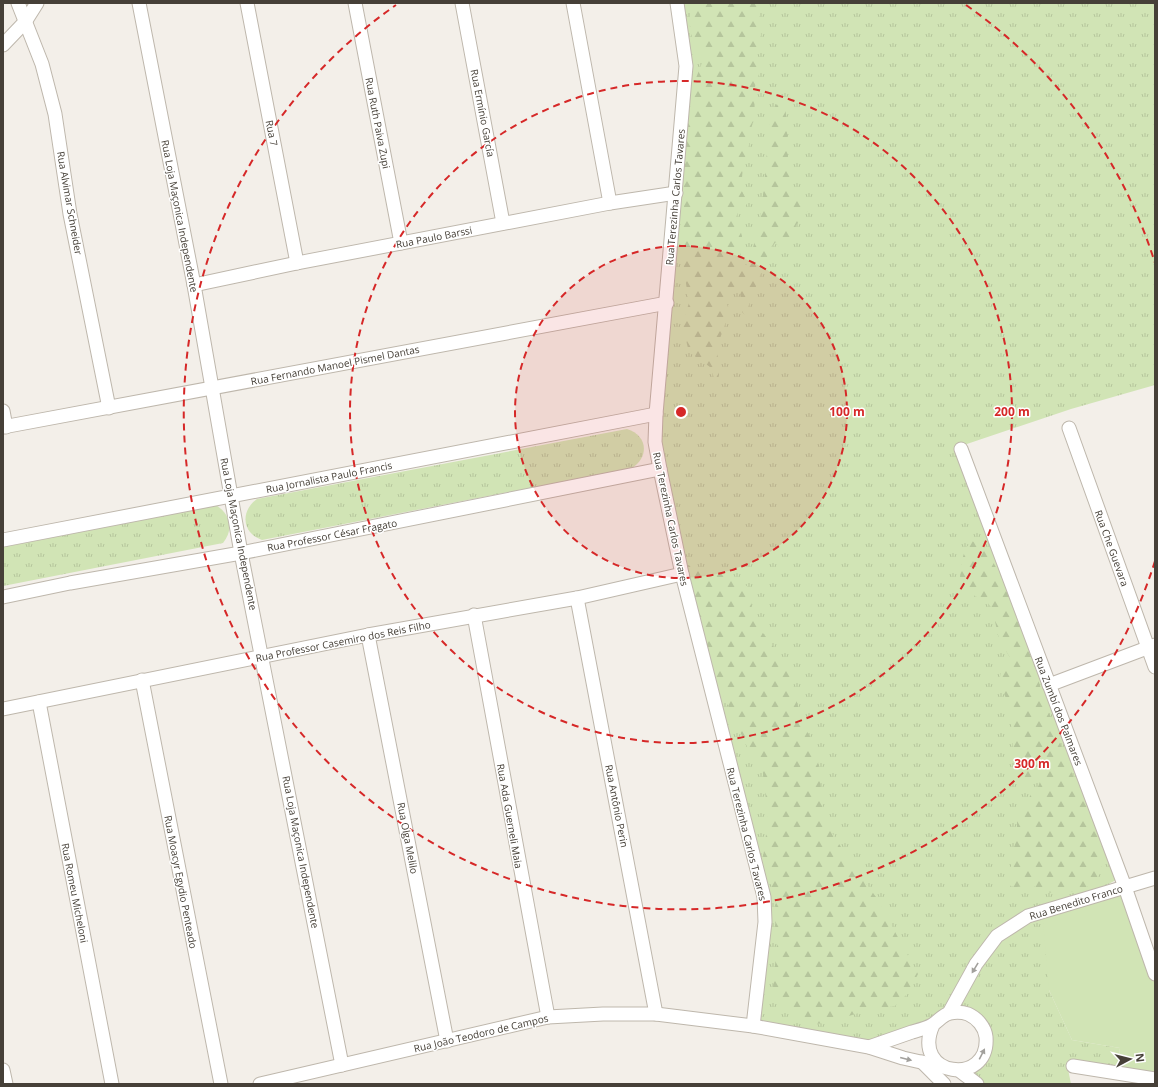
<svg xmlns="http://www.w3.org/2000/svg" width="1158" height="1087" font-family="'Open Sans',sans-serif">
	<style>
		.grass { fill: url(#grass-tufts) }
		.forest { fill: url(#forest-firs) }
		.park { fill: #d1e4b5 }
		.lines { fill: none; stroke-linecap: round; stroke-linejoin: round }
		.minor-casing { stroke: #beb7ac; stroke-width: 15 }
		.minor { stroke: #fff; stroke-width: 13 }
		.oneway { fill: #a2a09c }
		.ring { fill: none; stroke: #d62828; stroke-width: 2; stroke-dasharray: 7 5 }
		.labels { text-anchor: middle; stroke-width: 3; stroke-linejoin: round; paint-order: stroke }
		.street-label { font-size: 10px; fill: #464038; stroke: #fff }
		.centre { fill: #d62828; stroke: #fff; stroke-width: 2 }
		.ring-label { font-size: 12px; text-anchor: middle; font-weight: bold; fill: #d62828; stroke: #fff; stroke-width: 3; stroke-linejoin: round; paint-order: stroke }
	</style>
	<defs>
		<pattern id="grass-tufts" width="24" height="20" patternUnits="userSpaceOnUse"><rect width="24" height="20" fill="#d1e4b5"/><path d="M3 7l-1-3M5 7V3M7 7l1-3M15 17l-1-3M17 17v-4M19 17l1-3" fill="none" stroke="#b5c59c"/></pattern>
		<pattern id="forest-firs" width="22" height="20" patternUnits="userSpaceOnUse"><rect width="22" height="20" fill="#d1e4b5"/><path d="M5 1l3.5 6h-7zM16 11l3.5 6h-7z" fill="#b5c59c"/></pattern>
	</defs>
	<rect width="100%" height="100%" fill="#f3efe9"/>
	<g class="grass">
		<path d="M677,3H1155V385L1071,409L955,448L1120,878L1076,901L1049,990L1072,1040L1120,1048L1117,1074L1067,1064L1071,1084H978L969,1068L985,1036L958,1012L995,939L949,1013L869,1047L753,1026L765,922L655,442L686,66Z"/>
		<path d="M627,429C647,435 650,456 632,468L262,540C242,533 240,511 257,499Z"/>
		<path d="M216,505C231,515 234,529 223,543L3,586V547Z"/>
	</g>
	<g class="forest">
		<path d="M692,3H762L759,13L761,35L757,51L759,74L754,90L755,119L749,130V145L743,166L741,189L747,201L746,206L739,210L736,217L742,236L739,271H743C765,235 765,160 770,117L773,109L779,102L785,107C789,130 786,154 790,178C791,190 802,201 812,206L796,225L794,234L786,248L780,249L776,242L771,247L745,315L742,312L740,291L732,290L727,293L725,301L730,310L717,347L719,375L718,379L715,380L710,367L689,352L682,324L689,303L682,257L684,206L683,154L687,137L690,93L704,58L703,53C688,41 688,21 692,3Z"/>
		<path d="M972,541C1003,551 1033,665 1044,698C1054,727 1065,757 1077,786C1085,803 1095,820 1103,837L1101,839C1104,866 1104,885 1075,891C1065,893 1057,894 1047,892C1042,891 1038,888 1033,886C1025,884 1017,890 1009,885L1012,857L1017,835V822L1031,794L1038,787L1041,779L1020,777L1015,772L1010,709L1002,688L1000,677L1003,662L1009,660V656L999,639L992,608L987,602L959,588C961,573 960,551 972,541Z"/>
		<path d="M688,565L706,571L728,574L742,580L749,589L752,595L751,610L756,624L792,671L794,691L799,710L804,726L813,742L818,761L824,820L853,866L876,897L918,974L908,993L895,1006L865,1011L826,1023L815,1024L802,1020L785,1009L776,1001L773,987L777,944L775,920L776,900L763,858L768,819L763,773L749,751L719,686L677,582L675,571L678,566Z"/>
	</g>
	<path class="park" d="M1125,887L1155,974V1079L1117,1074L1120,1048L1072,1040L1049,990L1042,911Z"/>
	<g class="lines">
		<g class="minor-casing">
			<g id="minor">
				<path d="M18,3L42,64L55,114L70,214L109,408"/>
				<path d="M139,3L194,285L241,553L342,1065"/>
				<path d="M247,3L297,263"/>
				<path d="M355,3L401,243"/>
				<path d="M462,3L503,223"/>
				<path d="M573,3L610,203"/>
				<path d="M677,3L686,66L656,414L655,442L660,469L682,574L764,897L765,922L753,1026"/>
				<path d="M3,45L25,22L37,3"/>
				<path d="M194,285L297,263L610,203L676,193"/>
				<path d="M3,411L6,427"/>
				<path d="M3,427L667,303"/>
				<path d="M1069,428L1155,667"/>
				<path d="M961,449L1125,887L1155,974"/>
				<path d="M3,540L656,414"/>
				<path d="M3,597L70,583L241,553L660,469"/>
				<path d="M577,598L656,1014"/>
				<path d="M474,615L548,1017"/>
				<path d="M368,635L447,1041"/>
				<path d="M142,680L221,1084"/>
				<path d="M1049,685L1155,645"/>
				<path d="M39,702L112,1084"/>
				<path d="M3,709L368,635L577,598L682,574"/>
				<path d="M949,1013L976,964L997,936L1028,916L1155,878"/>
				<path d="M869,1047C883,1042 898,1037 912,1032C919,1030 927,1028 932,1025C939,1021 942,1015 950,1013C956,1012 962,1012 968,1014C977,1018 985,1027 986,1037C990,1087 910,1077 933,1025"/>
				<path d="M922,1062L944,1084"/>
				<path d="M1073,1066L1155,1079"/>
				<path d="M3,1070L6,1084"/>
				<path d="M960,1071L977,1084"/>
				<path d="M260,1084L548,1017L603,1014H656L753,1026L869,1047L903,1058L943,1067"/>
			</g>
		</g>
		<use href="#minor" class="minor"/>
	</g>
	<defs><path id="oneway-solid" d="M-6-.8H1V-3.2L6.5 0L1 3.2V.8H-6Z"/></defs>
	<g class="oneway">
		<use href="#oneway-solid" transform="translate(975 968) rotate(121)"/>
		<use href="#oneway-solid" transform="translate(982 1054) rotate(-63)"/>
		<use href="#oneway-solid" transform="translate(906 1059) rotate(14)"/>
	</g>
	<circle cx="681" cy="412" r="166" fill="#d62828" fill-opacity=".12"/>
	<g class="ring">
		<circle cx="681" cy="412" r="166"/>
		<circle cx="681" cy="412" r="331"/>
		<path d="M1155 561A497 497 0 1 1 396 5M966 5A497 497 0 0 1 1155 263"/>
	</g>
	<g class="labels">
		<g class="street-label">
			<text transform="translate(483 113) rotate(79)" y="4">Rua Ermínio García</text>
			<text transform="translate(378 123) rotate(79)" y="4">Rua Ruth Paiva Zupi</text>
			<text transform="translate(272 133) rotate(79)" y="4">Rua 7</text>
			<text transform="translate(675 197) rotate(-85)" y="4">Rua Terezinha Carlos Tavares</text>
			<text transform="translate(70 203) rotate(80)" y="4">Rua Alvimar Schneider</text>
			<text transform="translate(180 216) rotate(79)" y="4">Rua Loja Maçonica Independente</text>
			<text transform="translate(434 237) rotate(-11)" y="4">Rua Paulo Barssi</text>
			<text transform="translate(335 365) rotate(-11)" y="4">Rua Fernando Manoel Pismel Dantas</text>
			<text transform="translate(329 477) rotate(-11)" y="4">Rua Jornalista Paulo Francis</text>
			<text transform="translate(671 519) rotate(78)" y="4">Rua Terezinha Carlos Tavares</text>
			<text transform="translate(239 534) rotate(79)" y="4">Rua Loja Maçonica Independente</text>
			<text transform="translate(332 535) rotate(-11)" y="4">Rua Professor César Fragato</text>
			<text transform="translate(1112 548) rotate(70)" y="4">Rua Che Guevara</text>
			<text transform="translate(343 641) rotate(-11)" y="4">Rua Professor Casemiro dos Reis Filho</text>
			<text transform="translate(1059 711) rotate(69)" y="4">Rua Zumbí dos Palmares</text>
			<text transform="translate(617 806) rotate(79)" y="4">Rua Antônio Perin</text>
			<text transform="translate(510 816) rotate(80)" y="4">Rua Ada Guerneli Maia</text>
			<text transform="translate(747 834) rotate(76)" y="4">Rua Terezinha Carlos Tavares</text>
			<text transform="translate(408 838) rotate(79)" y="4">Rua Olga Melilo</text>
			<text transform="translate(301 852) rotate(79)" y="4">Rua Loja Maçonica Independente</text>
			<text transform="translate(181 882) rotate(79)" y="4">Rua Moacyr Egydio Penteado</text>
			<text transform="translate(75 893) rotate(79)" y="4">Rua Romeu Micheloni</text>
			<text transform="translate(1076 902) rotate(-17)" y="4">Rua Benedito Franco</text>
			<text transform="translate(481 1033) rotate(-13)" y="4">Rua João Teodoro de Campos</text>
		</g>
	</g>
	<circle cx="681" cy="412" r="6" class="centre"/>
	<g class="ring-label">
		<text x="847" y="416">100 m</text>
		<text x="1012" y="416">200 m</text>
		<text x="1032" y="768">300 m</text>
	</g>
	<rect width="1158" height="1087" fill="none" stroke="#464038" stroke-width="8"/>
	<g transform="translate(1130 1059) rotate(83)" stroke="#ffffff" stroke-width="3" paint-order="stroke">
	<path d="M0-3L7 15L0 10L-7 15Z" fill="#464038"/>
	<text y="-6" font-size="11" font-weight="bold" text-anchor="middle" fill="#464038">N</text>
	</g>
</svg>
